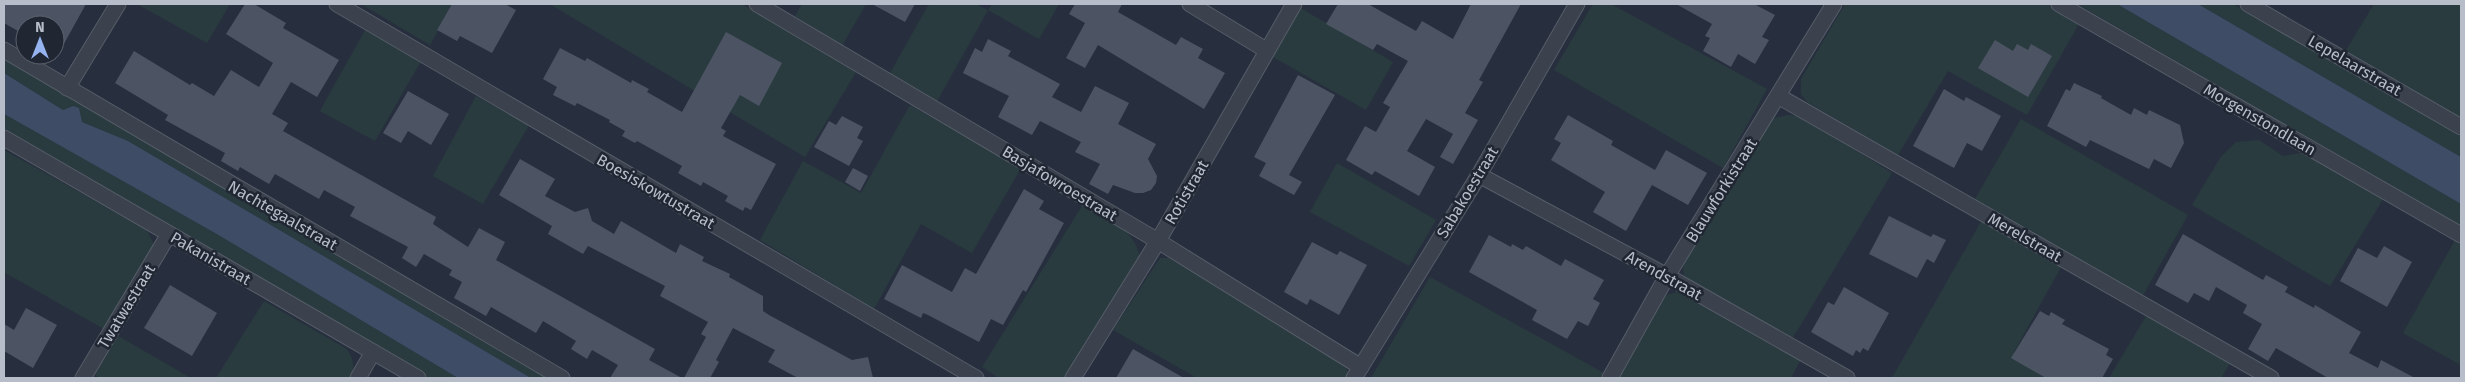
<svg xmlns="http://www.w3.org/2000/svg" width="2465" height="382" font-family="'Fira Sans',sans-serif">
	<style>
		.green { fill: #293b3f }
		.water { fill: #3e4c65 }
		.building { fill: #4c5464 }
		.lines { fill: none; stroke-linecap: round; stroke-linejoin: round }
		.street-casing { stroke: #565d69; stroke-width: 17 }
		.street { stroke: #3b424e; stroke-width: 15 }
		.labels { text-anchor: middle; stroke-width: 5; stroke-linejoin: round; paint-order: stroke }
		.street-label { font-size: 16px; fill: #b7bdc9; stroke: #202733 }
	</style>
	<rect width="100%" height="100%" fill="#272f3e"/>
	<g class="green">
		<path d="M137,4H230L207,43Z"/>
		<path d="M361,4H453L430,45Z"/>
		<path d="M550,4H742L856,72L805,157Z"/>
		<path d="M802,4H866L842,46L795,16Z"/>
		<path d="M929,4H976L988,10L992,4H1059L1039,39L988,10L936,103L889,75Z"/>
		<path d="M1593,4H1611L1767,89L1723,168L1554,70Z"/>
		<path d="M1845,4H2048L2080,22L2027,115L1948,71L1898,155L1807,102L1801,94V79Z"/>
		<path d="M2077,4H2117L2461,204V226Z"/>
		<path d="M2198,4H2233L2461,136V157Z"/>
		<path d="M2374,4H2461V120L2345,52Z"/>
		<path d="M1297,6L1393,62L1366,110L1268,54Z"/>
		<path d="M365,30L421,61L375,141L320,111Z"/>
		<path d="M4,56L489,344L549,378H531L128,141L82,122L73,106L63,110L4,73Z"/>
		<path d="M476,96L529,125L483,204L433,176Z"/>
		<path d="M910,105L1021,168L972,253L921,224L874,309L760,240L803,161L861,193Z"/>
		<path d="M4,114L215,233L458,378H430L4,129Z"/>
		<path d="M1788,115L1800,116L1892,173L1791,341L1689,283L1684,276L1683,266L1761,129L1774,118Z"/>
		<path d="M2021,119L2188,215L2142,297L1974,201Z"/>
		<path d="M2259,140L2283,156L2306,152L2385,196L2330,286L2192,205L2220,158L2236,142Z"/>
		<path d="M4,150L147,230L154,245L104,329L4,272Z"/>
		<path d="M1337,163L1436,220L1409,266L1310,212Z"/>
		<path d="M1082,206C1106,219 1137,229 1140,259L1066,378H999L982,367Z"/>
		<path d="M1982,220L2061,267L2014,352L2061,378H1892Z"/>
		<path d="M2455,240L2461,244V365L2403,333Z"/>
		<path d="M1160,258H1169L1336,354C1343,361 1348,367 1348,378H1197L1113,330Z"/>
		<path d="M1430,277L1604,373L1601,378H1371Z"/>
		<path d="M1678,292H1686L1801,359L1791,378H1618L1662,299L1669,294Z"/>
		<path d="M264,301L347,349C353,359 356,368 350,378H216Z"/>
		<path d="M2148,313L2230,363L2221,378H2109Z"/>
		<path d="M118,336L191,378H101L95,375Z"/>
	</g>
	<g class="water">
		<path d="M2117,4H2198L2461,157V204Z"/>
		<path d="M4,73L63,110L73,106L79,108L82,122L128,141L531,378H458L215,233L4,114Z"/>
	</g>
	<g class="building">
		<path d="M4,4H86L55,60V25H25V35L4,23Z"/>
		<path d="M245,4H254L286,23L283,28L339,60L317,97L291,82L272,114L288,123L283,131L436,217L433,224L468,247L479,228L505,242L496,260L655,349L649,360L682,378H610L618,365L592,350L587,359L571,349L576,341L543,321L536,333L491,307L486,316L454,298L462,282L449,275L452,270L424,254L416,267L402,258L408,247L350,216L355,207L324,190L319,199L275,174L269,184L240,167L238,171L221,161L225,153L165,120L168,115L115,83L134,51L190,85L192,83L214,96L231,70L259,87L273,63L226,34Z"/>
		<path d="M452,4H505L516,10L492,53L460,36L457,41L437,30Z"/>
		<path d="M872,4H915L905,22Z"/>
		<path d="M1075,4H1122L1118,12L1176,45L1181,37L1203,49L1198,58L1225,73L1204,109L1098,45L1085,68L1066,58L1085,23L1069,14Z"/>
		<path d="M1338,4H1368L1416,31L1422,21L1453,39L1471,4H1521L1479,80L1483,82L1465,113L1478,120L1453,164L1440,157L1453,134L1426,119L1407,151L1435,167L1419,196L1375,171L1372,175L1346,160L1365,126L1376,132L1390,107L1383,103L1408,61L1377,44L1373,50L1326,24Z"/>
		<path d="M1676,4H1754L1775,15L1762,37L1769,40L1755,64L1738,54L1731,67L1703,51L1710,38L1705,36L1712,24Z"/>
		<path d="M726,32L782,63L759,106L740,95L721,128L726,131L723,136L776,164L751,210L745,207L743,211L725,201L728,196L703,182L701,186L678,173L682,166L637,141L635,143L622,136L625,131L609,122L610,120L577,103L575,106L553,95L557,87L543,79L560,48L585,61L587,58L631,83L632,80L649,89L647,92L682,112Z"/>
		<path d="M988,39L1011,51L1008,56L1060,84L1052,97L1081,112L1095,86L1129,103L1118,124L1156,144L1148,159L1157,176L1156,183L1151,190L1143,193H1135L1113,185L1108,194L1089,184L1100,164L1075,152L1081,142L1040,121L1032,135L998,117L1009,96L963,73L975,48L982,52Z"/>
		<path d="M1995,40L2013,51L2017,44L2028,50L2031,44L2052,56L2028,97L1978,68Z"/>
		<path d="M1298,75L1335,95L1289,175L1302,182L1294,195L1259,176L1266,163L1254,157Z"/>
		<path d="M2074,83L2102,96L2101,98L2131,115L2134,108L2147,115L2149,110L2180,125L2184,143L2171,168L2154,159L2149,169L2090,140L2086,147L2047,126L2066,89L2070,91Z"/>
		<path d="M1944,89L1964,101L1966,97L2001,116L1982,151L1967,143L1954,168L1913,146Z"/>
		<path d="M408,91L449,114L431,145L408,131L401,143L383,133Z"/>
		<path d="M1568,115L1613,141L1611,145L1655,170L1666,150L1707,173L1688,205L1652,185L1626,231L1593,212L1605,192L1551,160L1561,143L1554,139Z"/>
		<path d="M842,116L863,127L857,138L863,141L849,166L814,147L829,121L836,125Z"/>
		<path d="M520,159L555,179L545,196L575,212L588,208L592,221L614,234L621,221L676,253L680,244L704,257L702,261L730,274L729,277L763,296V311L769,315L852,360L868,357L873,378H798L768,362L775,350L733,328L716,360L719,362L710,378H684L706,337L701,334L708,322L660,296L665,286L588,246L583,254L548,234L552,226L499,195Z"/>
		<path d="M853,168L868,176L860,191L845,182Z"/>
		<path d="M1024,189L1044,201L1039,209L1064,223L1026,292L1023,290L1003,325L991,319L979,342L928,315L923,313L921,318L884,299L902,265L952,292L965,268L976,274Z"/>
		<path d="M1889,216L1931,237L1933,234L1946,240L1934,263L1927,259L1917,278L1869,254Z"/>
		<path d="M2183,234L2263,280L2266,275L2288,287L2285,292L2314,308L2315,305L2361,332L2349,353L2378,368L2381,360L2415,378H2328L2276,348L2268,361L2248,349L2262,324L2243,313L2247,305L2216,287L2209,301L2194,293L2188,303L2155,285Z"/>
		<path d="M1489,235L1511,247L1512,244L1523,250L1526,246L1561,266L1565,259L1604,280L1593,299L1600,303L1588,326L1578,321L1567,339L1532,320L1537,310L1469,272Z"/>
		<path d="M1312,242L1337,255L1340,251L1367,265L1339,315L1310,299L1307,305L1284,292Z"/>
		<path d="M2384,246L2412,262L2387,307L2340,281L2358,248L2377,258Z"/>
		<path d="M170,285L217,313L192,356L144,328Z"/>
		<path d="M1844,287L1889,313L1868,351L1863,348L1860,353L1856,350L1853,356L1811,332L1828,302L1834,305Z"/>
		<path d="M26,308L57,325L33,368L4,351V324L14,330Z"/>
		<path d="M2040,311L2049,316L2051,312L2065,320L2062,324L2109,349L2106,355L2113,359L2102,378H2046L2011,358Z"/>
		<path d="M1133,349L1184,378H1116Z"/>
	</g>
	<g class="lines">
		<g class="street-casing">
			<g id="street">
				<path d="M337,4L976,378"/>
				<path d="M757,4L1158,241L1361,367"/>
				<path d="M1190,4L1266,50"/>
				<path d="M2059,4L2461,235"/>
				<path d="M2248,4L2461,127"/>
				<path d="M4,50L562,378"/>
				<path d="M67,88L118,4"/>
				<path d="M1778,96L2271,378"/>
				<path d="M4,138L418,378"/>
				<path d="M1479,175L1667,276L1847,378"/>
				<path d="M83,378L169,234"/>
				<path d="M358,378L373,352"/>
				<path d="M1073,378L1158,241L1294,4"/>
				<path d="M1354,378L1479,175L1577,4"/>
				<path d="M1610,378L1667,276L1834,4"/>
			</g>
		</g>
		<use href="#street" class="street"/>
	</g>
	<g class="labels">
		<g class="street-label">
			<text transform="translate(2355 65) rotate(30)" y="6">Lepelaarstraat</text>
			<text transform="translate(2260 119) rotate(30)" y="6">Morgenstondlaan</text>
			<text transform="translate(1060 183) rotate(31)" y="6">Basjafowroestraat</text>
			<text transform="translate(1721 190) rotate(-58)" y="6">Blauwforkistraat</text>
			<text transform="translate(656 191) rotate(30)" y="6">Boesiskowtustraat</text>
			<text transform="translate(1186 192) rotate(-60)" y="6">Rotistraat</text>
			<text transform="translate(1467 192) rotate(-59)" y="6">Sabakoestraat</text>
			<text transform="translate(283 215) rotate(30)" y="6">Nachtegaalstraat</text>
			<text transform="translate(2025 237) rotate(30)" y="6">Merelstraat</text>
			<text transform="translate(211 258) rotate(30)" y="6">Pakanistraat</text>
			<text transform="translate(1664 275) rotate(29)" y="6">Arendstraat</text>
			<text transform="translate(126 306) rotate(-59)" y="6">Twatwastraat</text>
		</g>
	</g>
	<rect width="2465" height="382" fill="none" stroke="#b7bdc9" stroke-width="10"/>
	<g transform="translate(40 40)"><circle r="24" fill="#202733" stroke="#5c636f"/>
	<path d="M0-4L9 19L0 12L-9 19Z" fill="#95b3ef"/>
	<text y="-8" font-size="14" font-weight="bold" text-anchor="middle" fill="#b7bdc9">N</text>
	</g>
</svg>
